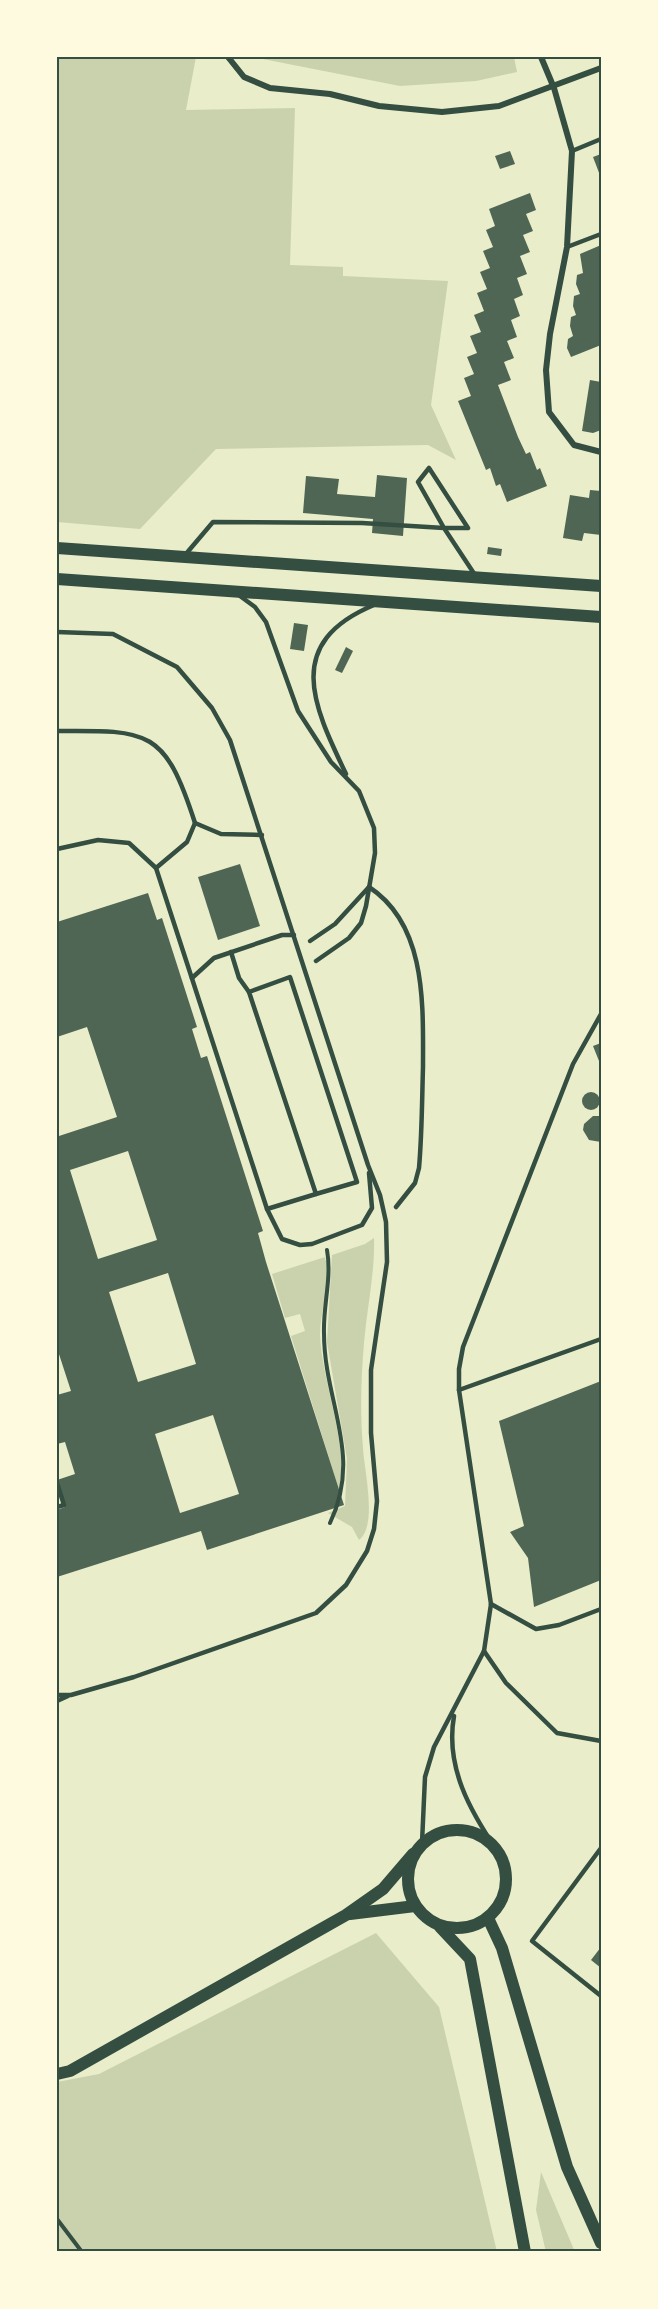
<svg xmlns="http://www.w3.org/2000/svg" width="658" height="2309" font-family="Bitter,serif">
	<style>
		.green { fill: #cad2ad }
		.building { fill: #4f6655; fill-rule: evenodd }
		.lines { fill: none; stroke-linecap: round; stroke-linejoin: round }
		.path { stroke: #344e41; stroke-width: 4 }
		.service { stroke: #344e41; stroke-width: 4.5 }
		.minor { stroke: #344e41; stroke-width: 6 }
		.secondary { stroke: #344e41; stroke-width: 12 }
		.neatline { fill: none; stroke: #344e41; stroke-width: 2 }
	</style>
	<rect width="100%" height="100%" fill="#e9edc9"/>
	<g class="green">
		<path d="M57,57H196L186,110L295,108L290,265L343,267V276L448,281L431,405L456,460L428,445L216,449L140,529L57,522Z"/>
		<path d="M253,57H514L517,72L476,81L400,86Z"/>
		<path d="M374,1238C375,1274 367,1307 364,1343C361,1378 360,1413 363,1448C364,1469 378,1526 359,1540L352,1527L328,1513L345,1506L347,1459L327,1342L332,1255L365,1244Z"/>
		<path d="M325,1257C332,1281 320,1311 320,1335C321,1377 351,1455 339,1490L291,1336L305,1331L300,1314L285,1318L272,1274Z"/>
		<path d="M376,1933L439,2007L497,2252H57V2082L99,2074Z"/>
		<path d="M541,2172L575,2252H546L536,2210Z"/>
	</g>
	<g class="building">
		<path d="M510,151L515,164L500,169L495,156Z"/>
		<path d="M601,154V178L593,157Z"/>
		<path d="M530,193L536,210L526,214L533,231L523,235L530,252L520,256L527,274L517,278L523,295L514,299L520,316L511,320L517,337L507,341L514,358L504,362L511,380L498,385L518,437L526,454L530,452L537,470L540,468L547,486L507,502L500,484L496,486L490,468L486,470L458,401L471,396L464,378L474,374L467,357L477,353L470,336L481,332L474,315L484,311L477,293L487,289L480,272L490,268L483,251L493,247L486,230L495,226L489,209Z"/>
		<path d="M601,245V345L571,357L567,348L568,339L573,336L570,326L571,317L576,315L573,306L574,296L580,294L576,284L577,275L583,273L580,254Z"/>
		<path d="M590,380L601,382V430L593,433L582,431Z"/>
		<path d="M377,475L407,478L403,536L372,533L373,519L303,513L306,476L339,479L337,494L375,497Z"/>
		<path d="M590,490L601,491V535L584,533L582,541L563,538L570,495L589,498Z"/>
		<path d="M488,547L502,549L501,556L487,554Z"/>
		<path d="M294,623L308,625L304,651L290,649Z"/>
		<path d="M346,647L353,651L342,673L335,670Z"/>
		<path d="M240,864L260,926L218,940L198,877Z"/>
		<path d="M148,893L157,920L162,918L197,1027L192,1029L201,1058L207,1056L263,1231L258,1233L266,1262L344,1505L207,1550L201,1531L57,1577V1510L65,1507L57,1480L75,1474L65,1442L57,1444V1395L71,1391L57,1348V1131L59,1136L117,1117L87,1027L57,1037V922ZM128,1151L157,1240L98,1259L70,1170ZM168,1273L196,1364L138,1382L109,1292ZM213,1415L239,1494L180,1513L155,1434Z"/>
		<path d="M601,1043V1066L593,1046Z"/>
		<circle cx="591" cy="1101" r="9"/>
		<path d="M593,1116H601V1142L589,1140L583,1130L584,1124Z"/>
		<path d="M601,1381V1580L534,1607L528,1558L510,1532L524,1526L499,1421Z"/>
		<path d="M601,1947V1968L591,1960Z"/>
	</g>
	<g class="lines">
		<g class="path">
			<path d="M327,1250C332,1278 323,1305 324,1333C324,1403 363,1454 330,1523"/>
			<path d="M57,2219L82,2252"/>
		</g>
		<g class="service">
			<path d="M572,151L601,139"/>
			<path d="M567,247L601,234"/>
			<path d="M429,468L468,528H444L418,482Z"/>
			<path d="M185,555L213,522L362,523L444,528L475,575"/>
			<path d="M240,596L255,607L266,622L298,711L331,762L359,791L374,828L375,853L366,906L361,923L349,938L316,961"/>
			<path d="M57,632L113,634L177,667L212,708L230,740L368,1165L380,1195L386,1222L387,1262L371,1370V1433L377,1501L374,1529L367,1551L346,1585L316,1613L134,1677L71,1695H57"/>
			<path d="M57,731C150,730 165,730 195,823L187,842L156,868"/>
			<path d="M346,774C313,705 283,643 374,605"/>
			<path d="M195,823L221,834L262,835"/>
			<path d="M57,849L98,840L129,843L156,868L267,1209L282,1239L300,1245L312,1244L362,1225L372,1208L369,1173"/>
			<path d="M369,887C427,925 423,1005 423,1067C422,1100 422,1134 419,1168L415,1183L396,1207"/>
			<path d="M310,941L335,924L369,887"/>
			<path d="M231,952L239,978L249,992"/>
			<path d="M290,977L357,1182L316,1194L249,992Z"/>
			<path d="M192,978L214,958L282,935H294"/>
			<path d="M267,1209L316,1194"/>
			<path d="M459,1390L601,1339"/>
			<path d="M57,1483L64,1505L57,1507"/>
			<path d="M491,1604L536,1629L559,1625L601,1609"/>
			<path d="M484,1651L506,1683L557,1733L601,1741"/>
			<path d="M57,1701L68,1696"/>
			<path d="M454,1716C445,1767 470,1811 498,1852"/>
			<path d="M422,1843L425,1777L434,1747L484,1651L491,1604L459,1390V1369L463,1347L573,1064L601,1014"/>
			<path d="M601,1848L532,1941L601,1996"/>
		</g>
		<g class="minor">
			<path d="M228,57L244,77L270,88L330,94L379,106L442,112L499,106L601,68"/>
			<path d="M541,57L554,88L572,151L567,247L550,334L546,370L549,412L574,445L601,452"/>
		</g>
		<g class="secondary">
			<path d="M57,548L601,586"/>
			<path d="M57,579L601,617"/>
			<circle cx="457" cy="1879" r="49"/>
			<path d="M350,1914L415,1906"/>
			<path d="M488,1918L502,1948L567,2167L601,2243"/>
			<path d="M440,1927L470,1959L525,2252"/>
			<path d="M57,2074L70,2071L346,1915L383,1889L413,1854"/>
		</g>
	</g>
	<rect width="658" height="2309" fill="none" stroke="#fefae0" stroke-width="117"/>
	<rect x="58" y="58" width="542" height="2192" class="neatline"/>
</svg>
